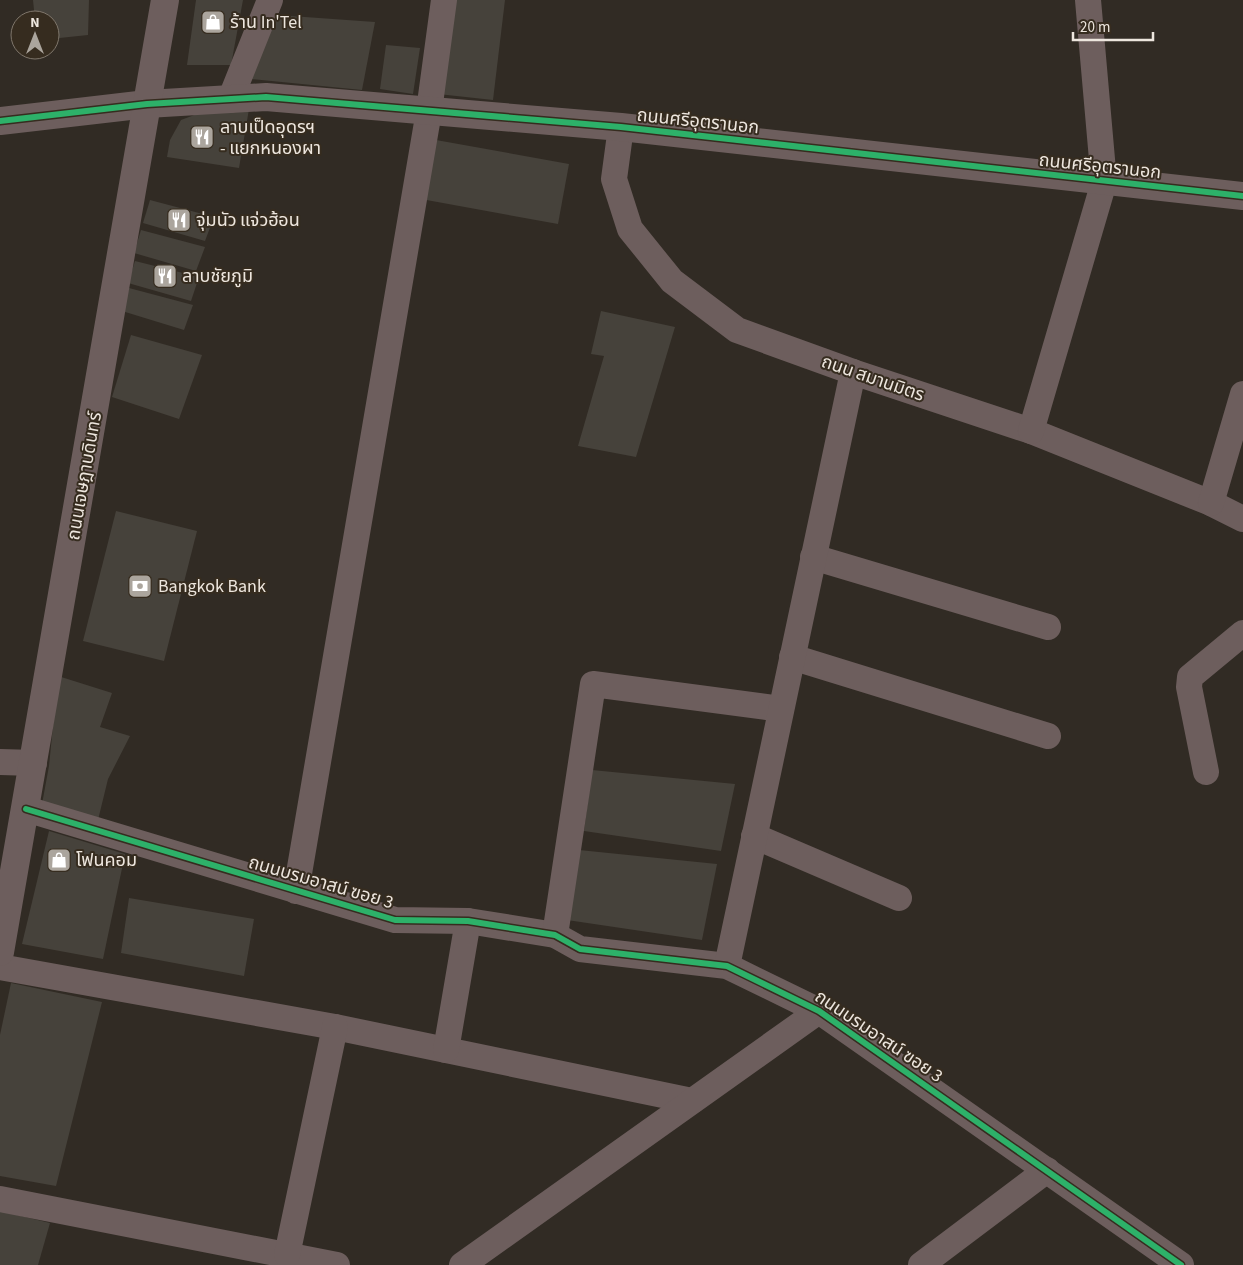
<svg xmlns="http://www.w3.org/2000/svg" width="1243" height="1265" font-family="'Source Sans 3','Noto Sans Thai',sans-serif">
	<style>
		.building { fill: #46423b }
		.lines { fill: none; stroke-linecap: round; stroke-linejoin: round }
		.minor { stroke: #6d5e5d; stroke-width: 26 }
		.tertiary { stroke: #6d5e5d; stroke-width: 28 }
		.cycleway-casing { stroke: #362c1f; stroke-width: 9 }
		.cycleway { stroke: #2db169; stroke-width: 6 }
		.labels { text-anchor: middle; stroke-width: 4; stroke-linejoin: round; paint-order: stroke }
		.poi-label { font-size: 18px; fill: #ede6de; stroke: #362c1f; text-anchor: start }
		.street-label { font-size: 18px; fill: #ede6de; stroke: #362c1f }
	</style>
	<rect width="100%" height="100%" fill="#312b24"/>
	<g class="building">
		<path d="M33,0H89L88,35L50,39V20H35Z"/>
		<path d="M196,0H243L231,65H187Z"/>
		<path d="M450,0H505L493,100L438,94Z"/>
		<path d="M277,15L375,22L362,90L251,79Z"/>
		<path d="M386,45L420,48L413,94L380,89Z"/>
		<path d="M213,108L249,109L239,168L167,157L170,140L181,120Z"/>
		<path d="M436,140L569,164L558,224L421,199Z"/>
		<path d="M150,200L214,217L205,241L143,223Z"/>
		<path d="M141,230L205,247L196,271L134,253Z"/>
		<path d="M135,261L199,277L191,301L128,283Z"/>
		<path d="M129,288L193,305L184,330L122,311Z"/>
		<path d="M601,311L675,327L636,457L578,446L604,356L591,354Z"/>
		<path d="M131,335L202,355L179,419L112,397Z"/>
		<path d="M116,511L197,531L164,661L83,641Z"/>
		<path d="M58,676L112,693L100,727L130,736L108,779L98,820L42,804L49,766Z"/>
		<path d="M592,770L735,784L721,851L584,831Z"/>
		<path d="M49,831L125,854L103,959L22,944Z"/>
		<path d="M579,850L717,864L702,940L567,920Z"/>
		<path d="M129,898L254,919L244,976L121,953Z"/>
		<path d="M11,983L102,1002L56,1186L0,1176V1035Z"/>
		<path d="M0,1211L50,1223L38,1265H0Z"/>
	</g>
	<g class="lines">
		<g class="minor">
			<path d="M230,100L270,0"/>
			<path d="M621,127L614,179L630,229L672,281L737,330L853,372L1031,431L1211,503L1243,519"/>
			<path d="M1031,431L1104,182L1088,0"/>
			<path d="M1211,503L1243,394"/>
			<path d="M813,557L1048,627"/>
			<path d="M792,657L1048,736"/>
			<path d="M0,762L34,763"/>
			<path d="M1206,772L1189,687L1190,677L1243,633"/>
			<path d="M26,809L395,920L468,921L555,935L580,949L727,966L819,1011L1181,1265"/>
			<path d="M754,836L899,898"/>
			<path d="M296,891L429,111L444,0"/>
			<path d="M555,935L593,684L781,709"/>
			<path d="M727,966L853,372"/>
			<path d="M0,967L335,1027L692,1101"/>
			<path d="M446,1050L468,921"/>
			<path d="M0,1199L337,1265"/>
			<path d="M287,1255L335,1027"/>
			<path d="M462,1265L819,1011"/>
			<path d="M921,1265L1047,1170"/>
		</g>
		<g class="tertiary">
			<path d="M0,121L147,104L266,97L621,127L1243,196"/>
			<path d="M0,952L165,0"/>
		</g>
		<g class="cycleway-casing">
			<g id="cycleway">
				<path d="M0,121L147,104L266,97L621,127L1243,196"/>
				<path d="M26,809L395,920L468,921L555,935L580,949L727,966L819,1011L1181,1265"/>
			</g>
		</g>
		<use href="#cycleway" class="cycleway"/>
	</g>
	<defs>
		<g id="shop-square" transform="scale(1.25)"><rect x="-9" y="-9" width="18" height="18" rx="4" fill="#aba59d" stroke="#362c1f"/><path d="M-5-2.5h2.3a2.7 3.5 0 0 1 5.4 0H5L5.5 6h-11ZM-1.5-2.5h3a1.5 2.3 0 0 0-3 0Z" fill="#fff"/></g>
		<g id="restaurant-square" transform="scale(1.25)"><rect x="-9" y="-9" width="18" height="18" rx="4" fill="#aba59d" stroke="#362c1f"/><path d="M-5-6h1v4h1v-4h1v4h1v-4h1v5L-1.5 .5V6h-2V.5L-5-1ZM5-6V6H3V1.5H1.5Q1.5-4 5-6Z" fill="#fff"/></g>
		<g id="bank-square" transform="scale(1.25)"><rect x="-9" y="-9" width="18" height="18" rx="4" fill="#aba59d" stroke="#362c1f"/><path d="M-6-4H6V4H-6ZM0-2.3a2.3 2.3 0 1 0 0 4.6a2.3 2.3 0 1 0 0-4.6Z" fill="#fff"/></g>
	</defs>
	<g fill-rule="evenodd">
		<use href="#shop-square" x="213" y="22"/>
		<use href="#restaurant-square" x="202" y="137"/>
		<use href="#restaurant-square" x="179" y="220"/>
		<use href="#restaurant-square" x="165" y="276"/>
		<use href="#bank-square" x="140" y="586"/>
		<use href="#shop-square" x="59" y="860"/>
	</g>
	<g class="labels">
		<g class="poi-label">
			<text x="230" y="28">ร้าน In'Tel</text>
			<text x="220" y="133">ลาบเป็ดอุดรฯ<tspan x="220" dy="21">- แยกหนองผา</tspan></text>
			<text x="196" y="226">จุ่มนัว แจ่วฮ้อน</text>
			<text x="182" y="282">ลาบชัยภูมิ</text>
			<text x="158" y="592">Bangkok Bank</text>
			<text x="76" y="866">โฟนคอม</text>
		</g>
		<g class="street-label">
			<text transform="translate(698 121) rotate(6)" y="6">ถนนศรีอุตรานอก</text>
			<text transform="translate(1100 166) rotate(6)" y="6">ถนนศรีอุตรานอก</text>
			<text transform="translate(873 378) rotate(19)" y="6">ถนน สมานมิตร</text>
			<text transform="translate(84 476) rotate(-80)" y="6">ถนนเจษฎาบดินทร์</text>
			<text transform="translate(321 882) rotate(16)" y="6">ถนนบรมอาสน์ ฃอย 3</text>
			<text transform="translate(879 1036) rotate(34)" y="6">ถนนบรมอาสน์ ฃอย 3</text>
		</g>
	</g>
	<g transform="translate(35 35)"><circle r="24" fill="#362c1f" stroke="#7f766b"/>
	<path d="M0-4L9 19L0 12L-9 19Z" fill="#aba59d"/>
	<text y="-8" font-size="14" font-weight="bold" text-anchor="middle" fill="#ede6de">N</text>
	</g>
	<path d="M1073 32v8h80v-8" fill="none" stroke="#ede6de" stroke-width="2.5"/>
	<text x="1080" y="32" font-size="15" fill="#ede6de" stroke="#362c1f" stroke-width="4" paint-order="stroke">20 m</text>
</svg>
